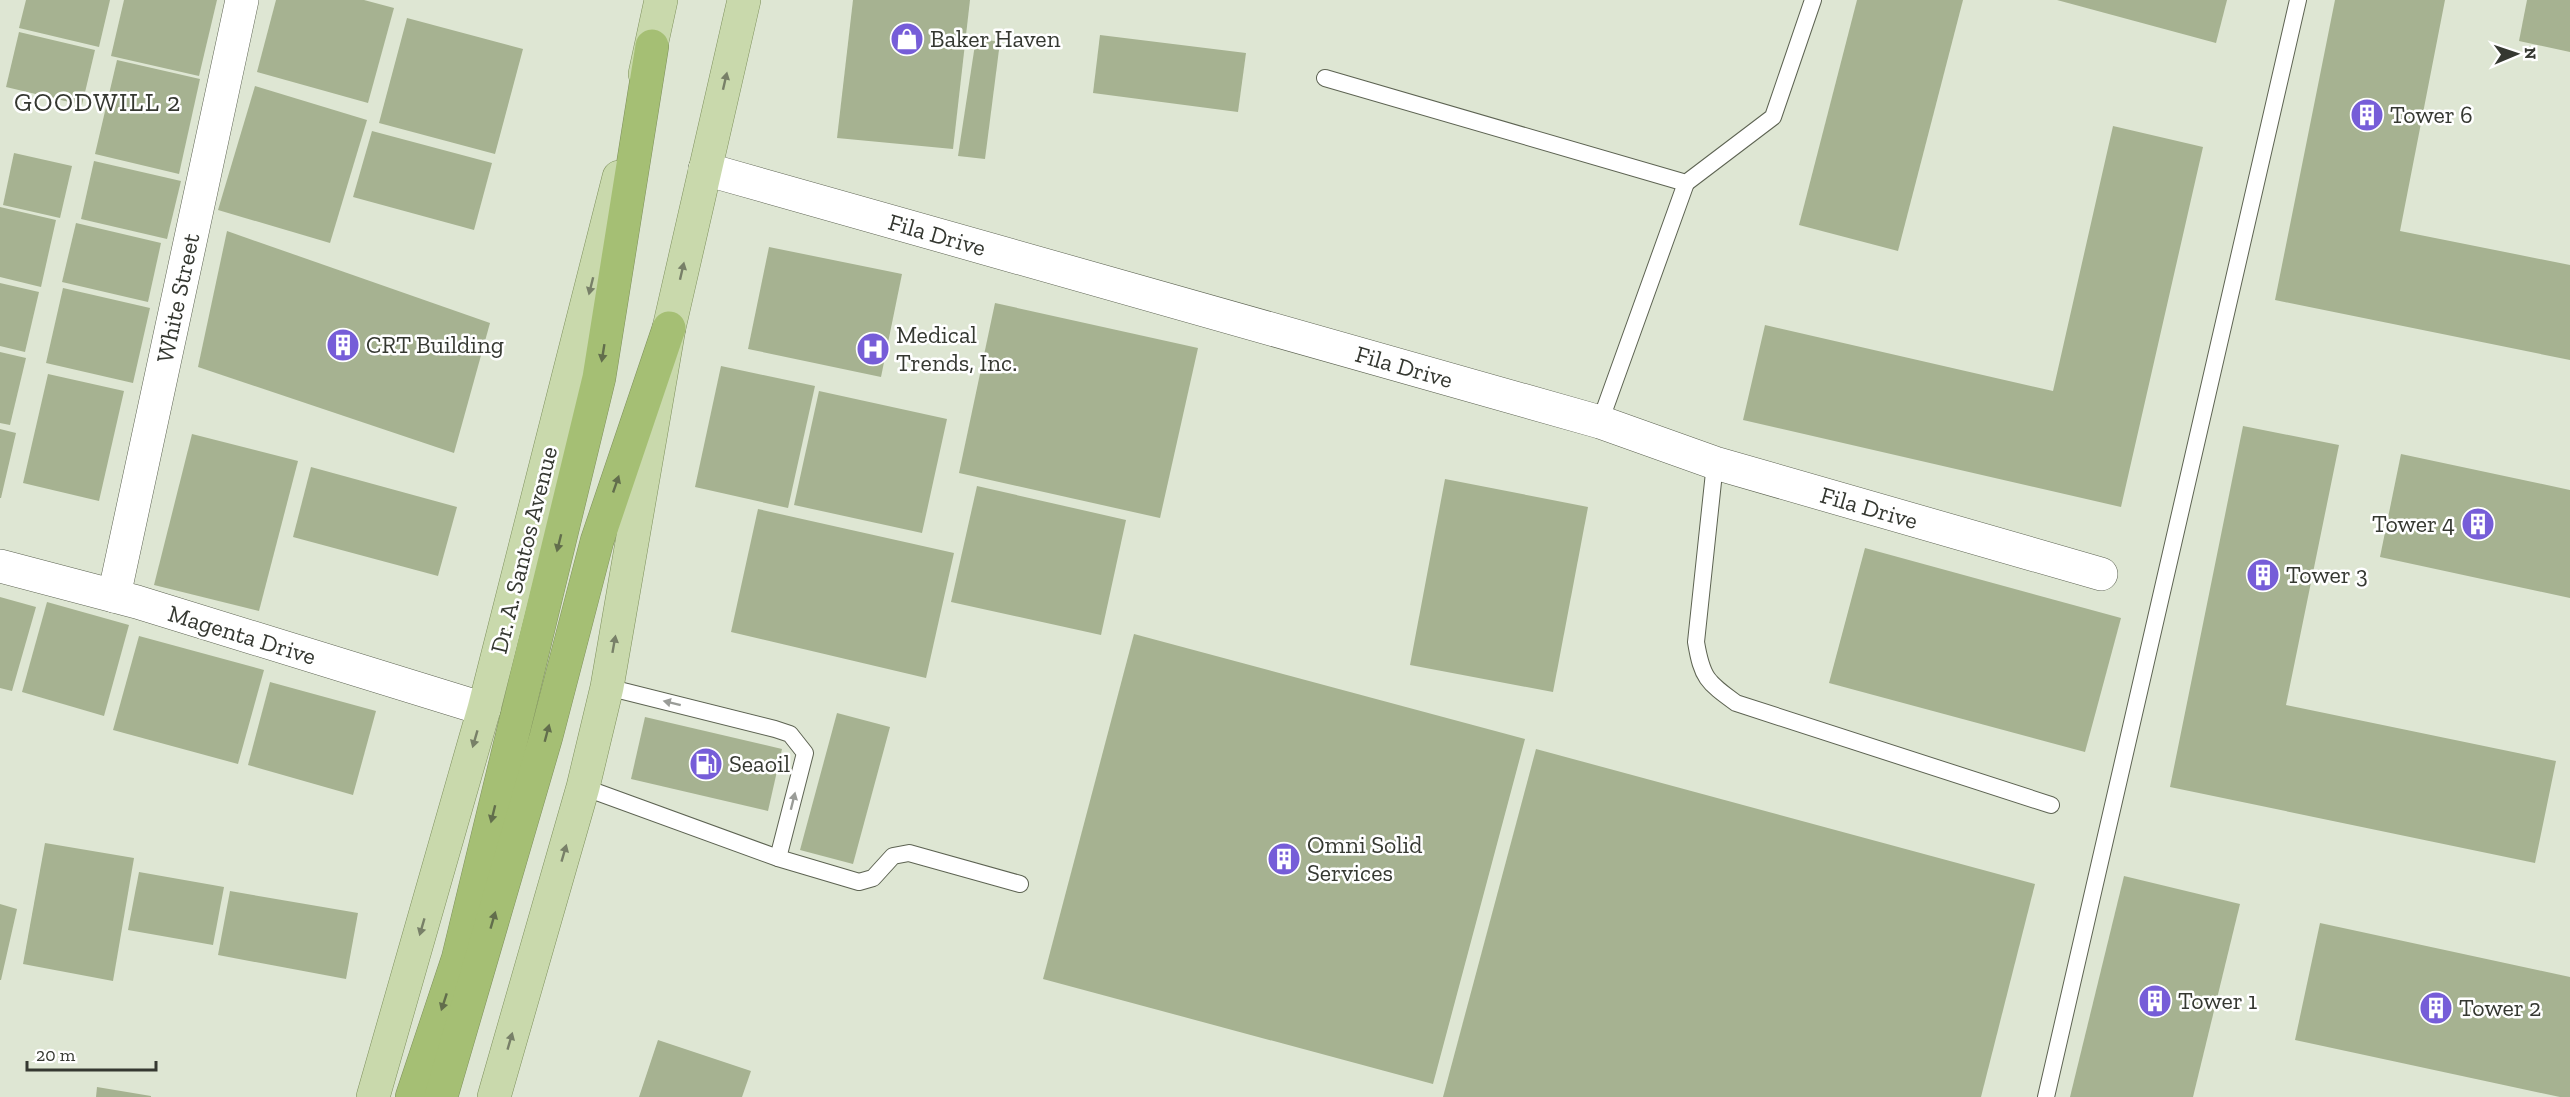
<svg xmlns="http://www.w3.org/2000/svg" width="2570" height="1097" font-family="'Zilla Slab',serif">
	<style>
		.building { fill: #a6b291 }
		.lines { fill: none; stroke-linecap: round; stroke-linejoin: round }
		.service-casing { stroke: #5d6352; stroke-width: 18 }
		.minor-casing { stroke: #5d6352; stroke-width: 34 }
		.primary-casing { stroke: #7e905d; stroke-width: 34 }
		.motorway-casing { stroke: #7e905d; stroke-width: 34 }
		.service { stroke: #fff; stroke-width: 16 }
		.minor { stroke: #fff; stroke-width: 33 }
		.primary { stroke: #c9d9ac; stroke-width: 33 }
		.motorway { stroke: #a5bf74; stroke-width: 33 }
		.oneway { fill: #788068 }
		.oneway2 { fill: #626e4c }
		.oneway3 { fill: #9a9c98 }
		.labels { text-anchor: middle; stroke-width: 5; stroke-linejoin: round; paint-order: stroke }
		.poi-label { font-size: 24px; fill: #353831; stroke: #fff; text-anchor: start }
		.street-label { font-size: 24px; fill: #353831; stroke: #fff }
		.neighbourhood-label { font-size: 26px; letter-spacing: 1.5px; fill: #353831; stroke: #fff }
	</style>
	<rect width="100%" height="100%" fill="#dee6d3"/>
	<g class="building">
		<path d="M26,0H110L99,47L19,28Z"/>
		<path d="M124,0H217L199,76L111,56Z"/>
		<path d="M276,0H364L394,8L368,103L257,72Z"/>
		<path d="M853,0H970L953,149L837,138Z"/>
		<path d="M1857,0H1963L1898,251L1799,225Z"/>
		<path d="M2057,0H2227L2216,43Z"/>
		<path d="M2335,0H2445L2400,231L2570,265V360L2275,300Z"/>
		<path d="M2527,0H2570V52L2519,41Z"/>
		<path d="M407,18L523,49L495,154L379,123Z"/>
		<path d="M19,32L95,50L82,105L6,87Z"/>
		<path d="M1100,35L1246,53L1238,112L1093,93Z"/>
		<path d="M976,38L1000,42L985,159L958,156Z"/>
		<path d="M117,60L200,79L179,174L95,154Z"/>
		<path d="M255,86L367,120L330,243L218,210Z"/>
		<path d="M2113,126L2203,147L2121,507L1743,420L1765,325L2053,391Z"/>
		<path d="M372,131L492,163L474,230L353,197Z"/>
		<path d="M14,153L72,166L60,218L3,205Z"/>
		<path d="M94,161L181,181L167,239L81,219Z"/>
		<path d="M0,207L56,220L41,287L0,277Z"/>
		<path d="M76,223L161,243L148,302L62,282Z"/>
		<path d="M227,231L490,323L454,453L198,367Z"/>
		<path d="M769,247L902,274L881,377L748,349Z"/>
		<path d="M0,283L39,292L25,352L0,346Z"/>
		<path d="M63,288L150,308L133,383L46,363Z"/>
		<path d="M995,303L1198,348L1160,518L959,473Z"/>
		<path d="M0,352L26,358L10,425L0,423Z"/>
		<path d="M721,366L815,386L788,508L695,487Z"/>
		<path d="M48,374L124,391L99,501L23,483Z"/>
		<path d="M819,391L947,419L922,533L794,505Z"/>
		<path d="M2243,426L2339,445L2286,705L2556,761L2535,863L2170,787Z"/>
		<path d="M0,429L16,433L1,498H0Z"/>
		<path d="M192,434L298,461L259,611L154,585Z"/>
		<path d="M2401,454L2570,490V598L2380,557Z"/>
		<path d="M311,467L457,507L438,576L293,537Z"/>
		<path d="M1445,479L1588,507L1553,692L1410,665Z"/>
		<path d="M977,486L1126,520L1101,635L951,602Z"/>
		<path d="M758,509L954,553L926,678L731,632Z"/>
		<path d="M1865,548L2121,618L2085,752L1829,683Z"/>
		<path d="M0,597L36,607L12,691L0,688Z"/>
		<path d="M47,602L129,625L104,716L22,692Z"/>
		<path d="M1134,634L1525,739L1433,1084L1043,979Z"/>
		<path d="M139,636L264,670L238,764L113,730Z"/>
		<path d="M270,682L376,711L353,795L248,765Z"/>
		<path d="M837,713L890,727L853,864L800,850Z"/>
		<path d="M645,717L782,749L768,811L631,779Z"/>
		<path d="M1536,749L2035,884L1981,1097H1443Z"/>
		<path d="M45,843L134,858L113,981L23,964Z"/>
		<path d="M139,872L224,887L213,945L128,930Z"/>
		<path d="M2124,876L2240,904L2193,1097H2070Z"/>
		<path d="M230,891L358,913L346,979L218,955Z"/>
		<path d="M0,904L17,909L1,980H0Z"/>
		<path d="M2320,923L2570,977V1097H2560L2295,1040Z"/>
		<path d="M658,1040L751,1071L742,1097H639Z"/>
		<path d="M97,1087L151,1096V1097H96Z"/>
	</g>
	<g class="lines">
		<g class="service-casing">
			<g id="service">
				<path d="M1325,78L1686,183L1773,117L1813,0"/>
				<path d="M1600,422L1686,183"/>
				<path d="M1715,463L1696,642C1702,678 1707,682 1736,703L2051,805"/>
				<path d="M607,687L775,729L790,734L805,753L778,858"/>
				<path d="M583,787L778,858L859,882L873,878L893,856L909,853L1020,884"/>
				<path d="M2046,1097L2298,0"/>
			</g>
		</g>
		<g class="minor-casing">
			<g id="minor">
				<path d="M705,169L1600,422L1715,463L2101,574"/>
				<path d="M0,566L137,602L484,709"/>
				<path d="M114,596L242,0"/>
			</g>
		</g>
		<g class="primary-casing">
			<g id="primary">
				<path d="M645,74L661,0"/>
				<path d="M373,1097L484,709L619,177"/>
				<path d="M494,1097L583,787L607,687L669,328L744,0"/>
			</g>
		</g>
		<g class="motorway-casing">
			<g id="motorway">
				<path d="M412,1097L458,959L599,378L652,46"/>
				<path d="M441,1097L546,737L597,541L669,328"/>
			</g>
		</g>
		<use href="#service" class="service"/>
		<use href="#minor" class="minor"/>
		<use href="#primary" class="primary"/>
		<use href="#motorway" class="motorway"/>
	</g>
	<defs><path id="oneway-solid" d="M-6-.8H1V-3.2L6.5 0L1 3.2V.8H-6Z" transform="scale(1.5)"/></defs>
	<g class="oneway">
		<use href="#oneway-solid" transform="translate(725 81) rotate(-77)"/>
		<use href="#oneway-solid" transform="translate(682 271) rotate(-77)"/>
		<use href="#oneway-solid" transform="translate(591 286) rotate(104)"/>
		<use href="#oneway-solid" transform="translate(614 644) rotate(-80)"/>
		<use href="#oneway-solid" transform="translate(475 739) rotate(106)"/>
		<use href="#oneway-solid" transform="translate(564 853) rotate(-74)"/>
		<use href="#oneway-solid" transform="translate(422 927) rotate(106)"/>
		<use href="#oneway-solid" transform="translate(510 1041) rotate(-74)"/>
	</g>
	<g class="oneway2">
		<use href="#oneway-solid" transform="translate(603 353) rotate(99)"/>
		<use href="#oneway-solid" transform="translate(616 484) rotate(-71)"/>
		<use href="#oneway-solid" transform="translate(559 543) rotate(104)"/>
		<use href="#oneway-solid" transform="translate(547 733) rotate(-75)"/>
		<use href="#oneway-solid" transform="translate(493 814) rotate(104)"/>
		<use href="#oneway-solid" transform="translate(493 920) rotate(-74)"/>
		<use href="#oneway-solid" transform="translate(444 1002) rotate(108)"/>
	</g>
	<g class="oneway3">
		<use href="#oneway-solid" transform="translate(672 703) rotate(-166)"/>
		<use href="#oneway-solid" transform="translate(793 801) rotate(-76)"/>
	</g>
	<defs>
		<g id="shop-disc" transform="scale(1.725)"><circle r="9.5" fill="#765dd8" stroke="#fff"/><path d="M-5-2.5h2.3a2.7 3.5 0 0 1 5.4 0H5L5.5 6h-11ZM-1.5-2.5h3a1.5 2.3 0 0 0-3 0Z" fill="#fff"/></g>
		<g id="building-disc" transform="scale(1.725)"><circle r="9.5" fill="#765dd8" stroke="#fff"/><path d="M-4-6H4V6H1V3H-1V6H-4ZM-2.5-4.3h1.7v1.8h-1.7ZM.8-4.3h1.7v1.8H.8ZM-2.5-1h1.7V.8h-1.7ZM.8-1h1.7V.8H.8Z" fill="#fff"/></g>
		<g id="hospital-disc" transform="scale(1.725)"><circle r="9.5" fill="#765dd8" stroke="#fff"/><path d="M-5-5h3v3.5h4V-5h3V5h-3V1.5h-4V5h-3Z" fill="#fff"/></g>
		<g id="fuel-disc" transform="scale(1.725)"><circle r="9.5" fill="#765dd8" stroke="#fff"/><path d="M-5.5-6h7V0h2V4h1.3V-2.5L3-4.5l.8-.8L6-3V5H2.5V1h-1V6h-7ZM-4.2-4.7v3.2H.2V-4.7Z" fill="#fff"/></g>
	</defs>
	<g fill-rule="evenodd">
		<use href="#shop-disc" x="907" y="39"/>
		<use href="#building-disc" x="2367" y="115"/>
		<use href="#building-disc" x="343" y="345"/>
		<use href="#hospital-disc" x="873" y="349"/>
		<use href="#building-disc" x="2478" y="524"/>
		<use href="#building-disc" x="2263" y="575"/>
		<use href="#fuel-disc" x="706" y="764"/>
		<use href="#building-disc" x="1284" y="859"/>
		<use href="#building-disc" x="2155" y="1001"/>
		<use href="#building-disc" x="2436" y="1008"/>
	</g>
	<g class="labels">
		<g class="poi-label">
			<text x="930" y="47">Baker Haven</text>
			<text x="2390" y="123">Tower 6</text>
			<text x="896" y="343">Medical<tspan x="896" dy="28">Trends, Inc.</tspan></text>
			<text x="366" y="353">CRT Building</text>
			<text x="2455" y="532" text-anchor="end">Tower 4</text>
			<text x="2286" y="583">Tower 3</text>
			<text x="729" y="772">Seaoil</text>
			<text x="1307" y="853">Omni Solid<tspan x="1307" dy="28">Services</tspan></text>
			<text x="2178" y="1009">Tower 1</text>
			<text x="2459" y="1016">Tower 2</text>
		</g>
		<g class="street-label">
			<text transform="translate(937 235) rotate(16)" y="8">Fila Drive</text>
			<text transform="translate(178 298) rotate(-78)" y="8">White Street</text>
			<text transform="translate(1404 367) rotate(16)" y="8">Fila Drive</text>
			<text transform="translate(1869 508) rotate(16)" y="8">Fila Drive</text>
			<text transform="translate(524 550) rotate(-76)" y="8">Dr. A. Santos Avenue</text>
			<text transform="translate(242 635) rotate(17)" y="8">Magenta Drive</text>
		</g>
		<g class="neighbourhood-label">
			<text x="98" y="111">GOODWILL 2</text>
		</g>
	</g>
	<g transform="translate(2516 54) rotate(88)" stroke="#ffffff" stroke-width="4.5" paint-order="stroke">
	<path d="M0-4.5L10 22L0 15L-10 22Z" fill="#353831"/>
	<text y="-9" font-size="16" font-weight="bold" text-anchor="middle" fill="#353831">N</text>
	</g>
	<path d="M27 1061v9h129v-9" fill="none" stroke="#353831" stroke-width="3"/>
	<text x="36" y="1061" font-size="18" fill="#353831" stroke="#ffffff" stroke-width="4.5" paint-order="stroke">20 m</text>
</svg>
